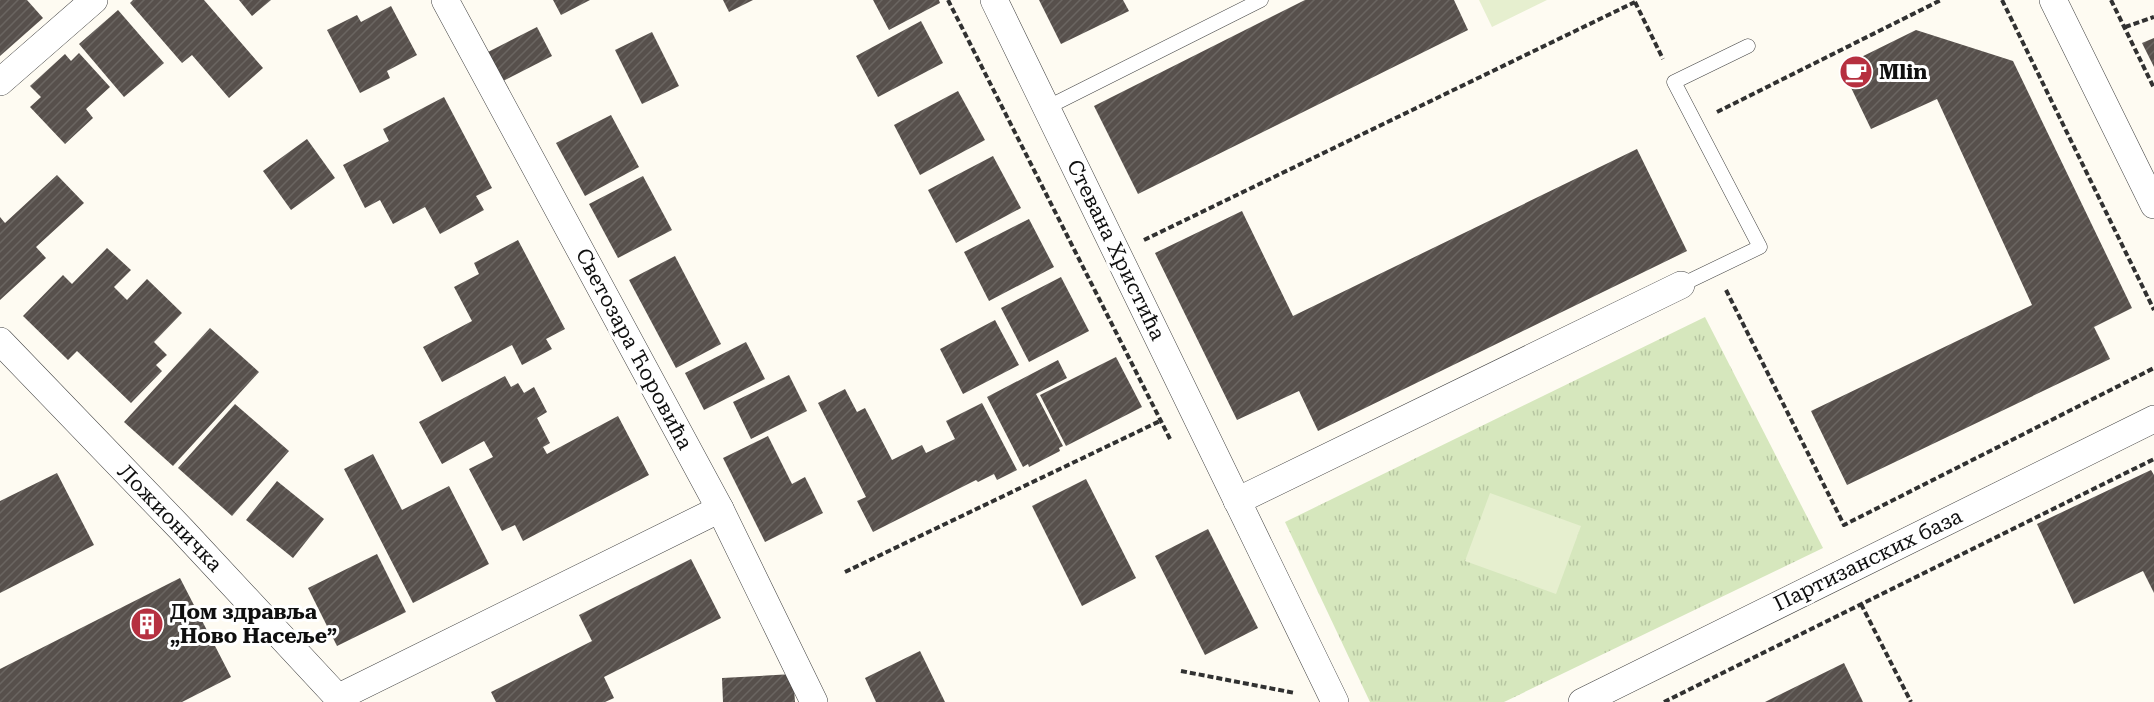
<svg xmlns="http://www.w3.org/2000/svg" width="2154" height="702" font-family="'Roboto Serif',serif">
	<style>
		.park { fill: url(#park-tufts) }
		.pitch { fill: #e6efcf }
		.building { fill: url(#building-hatch) }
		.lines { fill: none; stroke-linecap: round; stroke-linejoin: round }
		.lane-casing { stroke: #424242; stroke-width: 15 }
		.street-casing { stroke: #424242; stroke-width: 28 }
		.path { stroke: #313131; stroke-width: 4; stroke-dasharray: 6 3; stroke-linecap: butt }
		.lane { stroke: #fff; stroke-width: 14 }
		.street { stroke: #fff; stroke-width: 27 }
		.labels { text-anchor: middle; stroke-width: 6; stroke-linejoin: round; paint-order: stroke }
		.poi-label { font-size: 21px; font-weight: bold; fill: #0f0f0f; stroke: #fff; text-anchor: start }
		.street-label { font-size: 21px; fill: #0f0f0f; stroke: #fff }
	</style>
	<defs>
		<pattern id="park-tufts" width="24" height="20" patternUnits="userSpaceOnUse" patternTransform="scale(1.5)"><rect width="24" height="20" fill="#d6e7bd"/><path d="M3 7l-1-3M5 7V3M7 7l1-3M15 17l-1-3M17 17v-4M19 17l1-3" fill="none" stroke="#b6c5a1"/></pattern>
		<pattern id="building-hatch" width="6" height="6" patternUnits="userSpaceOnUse" patternTransform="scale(1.5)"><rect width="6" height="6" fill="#57504c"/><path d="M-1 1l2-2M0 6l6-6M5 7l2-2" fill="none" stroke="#6a6561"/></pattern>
	</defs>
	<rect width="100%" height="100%" fill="#fefbf2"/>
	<path class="park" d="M1705,317L1823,548L1504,702H1370L1285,522Z"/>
	<g class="pitch">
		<path d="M1479,0H1547L1492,27Z"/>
		<path d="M1490,493L1581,526L1556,594L1465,561Z"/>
	</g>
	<g class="building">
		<path d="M0,0H27L43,18L0,56Z"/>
		<path d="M133,0H204L263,68L229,98L192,55L182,63L130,3Z"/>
		<path d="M239,0H271L252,16Z"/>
		<path d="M553,0H590L561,15Z"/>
		<path d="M723,0H753L729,12Z"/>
		<path d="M873,0H939L940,3L889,30Z"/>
		<path d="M1039,0H1123L1129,11L1061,44Z"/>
		<path d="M1305,0H1454L1468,30L1138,194L1094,106Z"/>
		<path d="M391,6L417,55L387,71L390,78L360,93L327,30L357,15L361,22Z"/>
		<path d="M118,10L164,63L124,97L79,44Z"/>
		<path d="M921,21L943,63L878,97L856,56Z"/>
		<path d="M537,27L552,56L503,81L488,52Z"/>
		<path d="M1916,30L2013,61L2132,308L2094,327L2110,359L1847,485L1811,411L2032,305L1937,99L1871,129L1841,67Z"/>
		<path d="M652,32L679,86L642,104L615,50Z"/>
		<path d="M2154,38V67L2142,43Z"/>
		<path d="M79,53L110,87L86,109L93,118L65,144L30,107L41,97L30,86L65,54L71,61Z"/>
		<path d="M958,91L985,140L920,175L894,125Z"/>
		<path d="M444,97L492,188L476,196L484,210L440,234L425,207L393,224L380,200L365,208L343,165L389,141L383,129Z"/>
		<path d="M611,115L639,167L585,196L556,143Z"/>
		<path d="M307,139L335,178L291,210L263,171Z"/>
		<path d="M1637,149L1687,251L1318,431L1299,391L1237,420L1155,253L1242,211L1293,316Z"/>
		<path d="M993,156L1021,208L956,243L928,190Z"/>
		<path d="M57,175L84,203L36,247L46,258L0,300V217L5,223Z"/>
		<path d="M643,176L672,230L618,258L589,204Z"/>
		<path d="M1029,219L1054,267L989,301L964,252Z"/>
		<path d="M518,240L565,329L546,339L552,349L522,365L512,345L442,382L423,347L472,321L454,287L479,274L474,263Z"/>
		<path d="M107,248L131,270L114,287L127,300L147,279L182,313L154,342L167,355L156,365L162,371L131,403L77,351L68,360L23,316L63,275L72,284Z"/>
		<path d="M675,256L721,344L676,368L629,280Z"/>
		<path d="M1061,277L1089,331L1029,362L1001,308Z"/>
		<path d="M995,320L1019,365L963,394L940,349Z"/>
		<path d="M210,328L259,372L173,466L124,422Z"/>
		<path d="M746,342L765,379L704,410L685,373Z"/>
		<path d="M1116,357L1142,407L1066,446L1040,395Z"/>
		<path d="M1058,360L1067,378L1036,394L1063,446L1059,448L1060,451L1029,467L1028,464L1023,467L987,397Z"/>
		<path d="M789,375L807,411L751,439L733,402Z"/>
		<path d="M505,376L511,387L518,383L524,393L534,387L547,412L537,418L550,443L543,447L547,454L618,416L649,475L523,541L515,525L502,531L469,469L493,457L484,441L442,464L419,422Z"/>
		<path d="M845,389L857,412L865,408L892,460L922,445L926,453L955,439L946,421L982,403L1017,470L997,480L994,474L978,482L976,480L873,532L857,501L866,497L818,403Z"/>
		<path d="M235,404L289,451L232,516L178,468Z"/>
		<path d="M768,436L792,484L805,477L823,513L765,542L723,458Z"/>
		<path d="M373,454L402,510L449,486L489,564L413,603L344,469Z"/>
		<path d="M2151,470L2154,475V593L2143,571L2074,604L2037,524Z"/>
		<path d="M57,473L94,545L0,593V501Z"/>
		<path d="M1086,479L1136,578L1082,606L1032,506Z"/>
		<path d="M277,481L324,519L293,558L246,520Z"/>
		<path d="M1208,529L1258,628L1205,655L1155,556Z"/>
		<path d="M377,554L406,612L337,646L308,588Z"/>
		<path d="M691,559L721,618L604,677L614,698L605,702H496L491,692L592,641L579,615Z"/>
		<path d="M180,578L231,677L182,702H0V669Z"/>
		<path d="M920,651L945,702H876L865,678Z"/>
		<path d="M1844,663L1863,702H1765Z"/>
		<path d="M793,674L795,702H723L722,678Z"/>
	</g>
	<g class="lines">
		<g class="lane-casing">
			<g id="lane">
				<path d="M1046,108L1261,0"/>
				<path d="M1681,285L1760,247L1674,82L1748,46"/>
			</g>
		</g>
		<g class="street-casing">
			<g id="street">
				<path d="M445,0L720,509L814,702"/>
				<path d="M994,0L1335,702"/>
				<path d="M2053,0L2154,205"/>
				<path d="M0,82L94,0"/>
				<path d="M0,341L182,530L342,702"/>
				<path d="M1237,501L1681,285"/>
				<path d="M339,697L720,509"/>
				<path d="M1582,702L2154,419"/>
			</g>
		</g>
		<g class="path">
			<path d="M948,0L1170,439"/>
			<path d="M2002,0L2154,310"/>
			<path d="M2111,0L2154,88"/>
			<path d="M1635,2L1663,59"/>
			<path d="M2125,27L2154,17"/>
			<path d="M1717,112L1941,0"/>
			<path d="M1144,240L1635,2"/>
			<path d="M1726,290L1844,525L2154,368"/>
			<path d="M845,572L1160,421"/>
			<path d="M1861,604L1911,702"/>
			<path d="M1181,671L1295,693"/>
			<path d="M1664,702L2154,459"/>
		</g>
		<use href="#lane" class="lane"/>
		<use href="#street" class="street"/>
	</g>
	<defs>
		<g id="cafe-disc" transform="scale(1.725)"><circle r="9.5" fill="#b63040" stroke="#fff"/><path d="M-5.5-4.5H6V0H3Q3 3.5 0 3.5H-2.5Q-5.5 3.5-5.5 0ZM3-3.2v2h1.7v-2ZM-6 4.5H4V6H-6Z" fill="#fff"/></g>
		<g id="building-disc" transform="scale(1.725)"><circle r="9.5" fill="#b63040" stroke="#fff"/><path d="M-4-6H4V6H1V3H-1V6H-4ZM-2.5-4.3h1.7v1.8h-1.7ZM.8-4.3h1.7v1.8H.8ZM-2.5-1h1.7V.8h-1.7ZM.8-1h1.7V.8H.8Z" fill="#fff"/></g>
	</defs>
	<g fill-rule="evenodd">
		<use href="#cafe-disc" x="1856" y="72"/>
		<use href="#building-disc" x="147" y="624"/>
	</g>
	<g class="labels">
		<g class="poi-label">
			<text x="1879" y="79">Mlin</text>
			<text x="170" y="619">Дом здравља<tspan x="170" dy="24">„Ново Насеље”</tspan></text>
		</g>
		<g class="street-label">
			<text transform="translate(1116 250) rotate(64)" y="7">Стевана Христића</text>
			<text transform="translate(634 349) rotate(62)" y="7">Светозара Ћоровића</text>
			<text transform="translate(170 518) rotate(46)" y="7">Ложионичка</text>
			<text transform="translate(1868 560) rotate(-26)" y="7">Партизанских база</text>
		</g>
	</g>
</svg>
